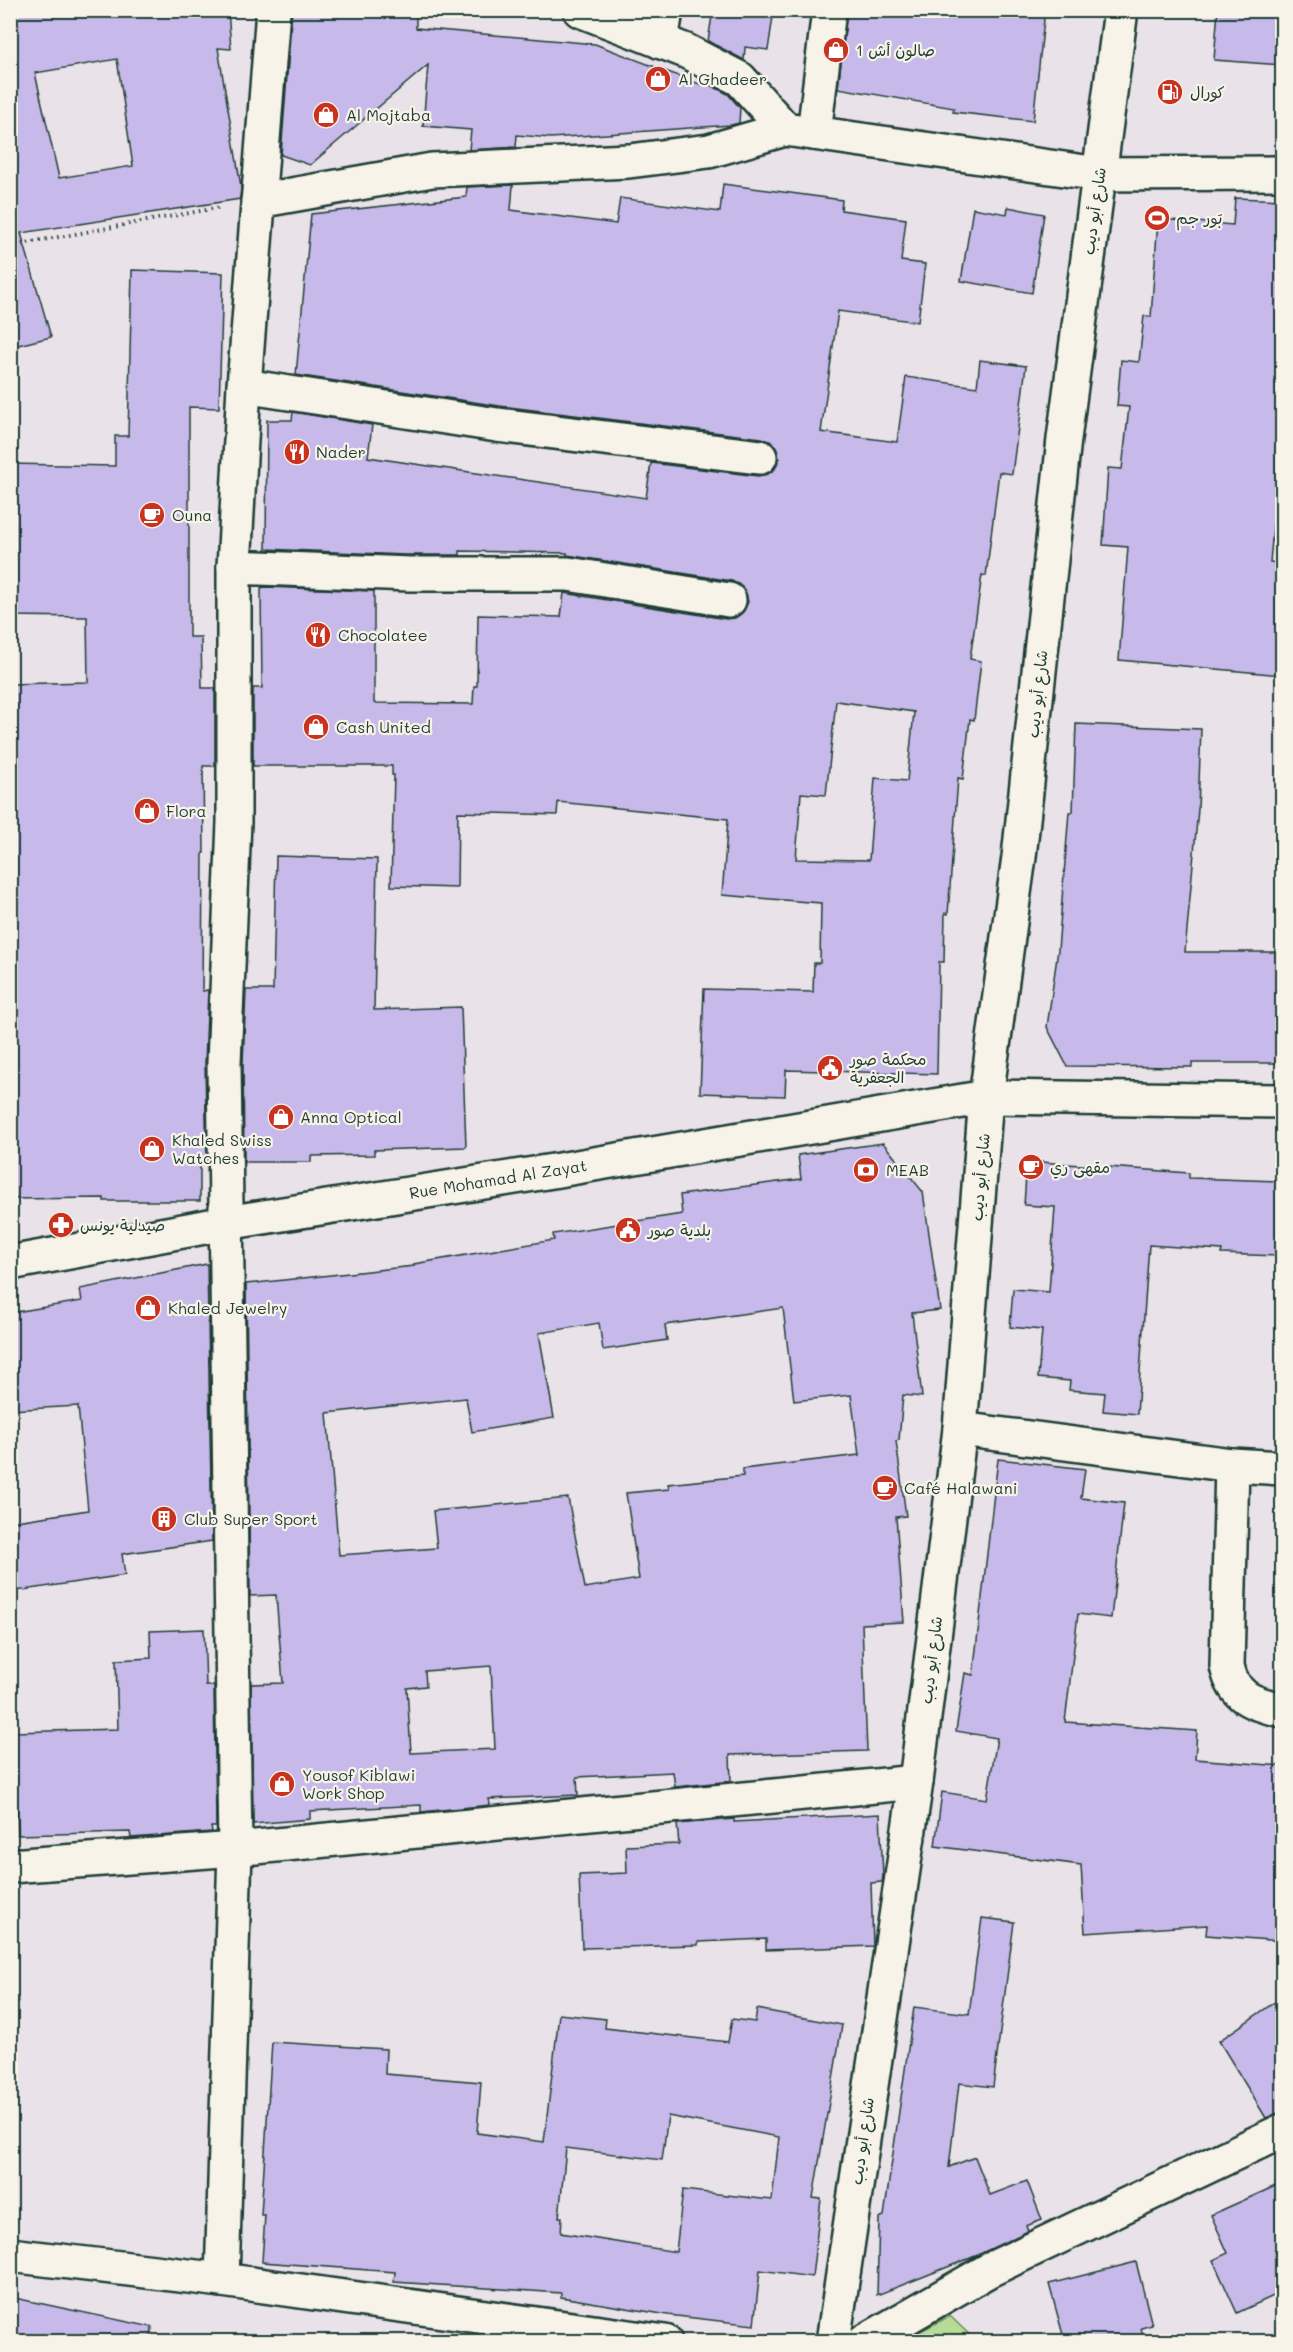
<svg xmlns="http://www.w3.org/2000/svg" width="1293" height="2352" font-family="Mali,'Playpen Sans Arabic',sans-serif">
	<style>
		.green { fill: #b8db95; stroke: #6c8c64; stroke-width: 1.5 }
		.building { fill: #c8b9eb; stroke: #1f3d34; stroke-width: 1.5; fill-rule: evenodd }
		.lines { fill: none; stroke-linecap: round; stroke-linejoin: round }
		.street-casing { stroke: #1f3d34; stroke-width: 38 }
		.secondary-casing { stroke: #1f3d34; stroke-width: 38 }
		.path { stroke: #1f3d34; stroke-width: 4; stroke-dasharray: 1.5 4.5; stroke-linecap: butt }
		.street { stroke: #f7f3e8; stroke-width: 33 }
		.secondary { stroke: #f7f3e8; stroke-width: 33 }
		.labels { text-anchor: middle; stroke-width: 4.5; stroke-linejoin: round; paint-order: stroke }
		.poi-label { font-size: 16px; fill: #1f3d34; stroke: #f7f3e8; text-anchor: start }
		.street-label { font-size: 16px; fill: #1f3d34; stroke: #f7f3e8 }
	</style>
	<rect width="100%" height="100%" fill="#e9e2e9"/>
	<filter id="ink" filterUnits="userSpaceOnUse"><feTurbulence type="fractalNoise" baseFrequency=".0167" numOctaves="2"/><feDisplacementMap in="SourceGraphic" scale="12" xChannelSelector="R" yChannelSelector="G"/><feConvolveMatrix kernelMatrix="1 2 1 2 8 2 1 2 1" color-interpolation-filters="sRGB"/></filter>
	<g filter="url(#ink)">
		<path class="green" d="M950,2316L976,2341H901Z"/>
		<g class="building">
			<path d="M10,10H228L231,49L218,48L241,187L240,199L21,233L51,337L10,347ZM117,59L133,166L59,178L35,73Z"/>
			<path d="M292,10H416V28L595,44L702,85V81L728,94L740,108L739,123L731,125L551,138L517,135L516,147L469,150L471,130L423,126L428,65L310,165L281,155Z"/>
			<path d="M713,10H774L768,50L745,47L744,60L708,41Z"/>
			<path d="M847,10H1045L1033,121L953,112L954,108L838,88Z"/>
			<path d="M1218,10H1282V65L1214,60Z"/>
			<path d="M723,184L842,200L841,210L906,219L901,261L925,264L918,322L838,311L821,432L897,442L906,377L977,387L980,360L1026,366L1012,474L999,472L986,576L982,575L970,659L981,661L974,720L970,719L963,779L958,778L948,914L945,913L944,962H939L937,1074L786,1070L785,1096L700,1093L704,989L813,992L814,963H820L821,903L722,895L728,819L558,802L557,815L458,812L457,888L391,886L394,775H392V766H253V688H262L261,588L265,587L374,591V703L473,704L474,686H477L478,615L561,617L564,593L726,619L735,618L743,612L748,602L746,593L741,586L732,581L567,555V553L460,551V555H404L266,549L267,420H292L293,412L372,425L368,457L646,498L651,463L758,476L768,474L775,469L779,459L777,449L772,442L762,438L500,406L296,375L311,214L466,197L467,187L513,185L511,210L616,224L620,198L720,212ZM836,701L914,712L907,781L875,778L869,860L796,859L801,793L826,795Z"/>
			<path d="M1235,198L1282,200V427L1270,562L1282,563V675L1119,660L1128,547L1103,545L1108,468L1122,469L1129,407L1117,406L1121,360L1139,362L1144,316L1151,317L1158,219L1233,225Z"/>
			<path d="M1008,207L1044,214L1032,293L961,281L973,208L1007,214Z"/>
			<path d="M132,270L223,273L219,408L189,407V637H201L202,688H215V766H203L204,853H203L202,991L208,990L205,1063L207,1163H200V1201H104V1198L10,1199V684L88,682L87,617L10,616V464L115,466V436H128Z"/>
			<path d="M1076,724L1201,729L1198,809L1185,952H1282V1063H1192V1067L1067,1066L1047,1027L1058,950L1069,812H1073Z"/>
			<path d="M276,856L377,859L374,1010L461,1007L466,1147L374,1150V1155L311,1156V1162H244L243,1063L246,990H273Z"/>
			<path d="M883,1143L923,1192L940,1310L912,1313L922,1397L903,1395L899,1440L896,1441L906,1516L896,1517L904,1622L862,1624L867,1751L730,1755L731,1781L675,1787L673,1772L577,1777L578,1795L489,1799L490,1805L421,1812V1805L310,1811V1819L253,1824L251,1684L283,1683L276,1595L250,1596L246,1284L414,1266V1264L554,1240L553,1234L682,1214L680,1195L801,1179L798,1155ZM783,1308L794,1401L851,1395L859,1455L743,1469V1476L668,1484L669,1489L626,1493L639,1579L585,1588L568,1498L433,1511L437,1548L339,1555L327,1413L466,1398L472,1432L554,1418L539,1333L599,1323L603,1350L667,1340L665,1325ZM491,1666L495,1749L411,1753L407,1688L426,1686L425,1671Z"/>
			<path d="M1027,1161L1189,1173V1178L1282,1181V1256L1221,1254L1222,1250L1149,1245L1137,1414L1103,1411L1105,1393L1069,1390L1070,1381L1038,1378L1042,1330L1010,1327L1013,1289L1049,1292L1055,1207L1024,1205Z"/>
			<path d="M207,1264L212,1541L122,1554L125,1575L10,1592V1522L88,1510L78,1406L10,1410V1313L82,1301L80,1289Z"/>
			<path d="M998,1459L1085,1469L1081,1498L1124,1503L1111,1618L1078,1614L1065,1722L1197,1731L1195,1759L1282,1766V1941L1206,1935L1207,1925L1085,1933L1081,1865L935,1846L942,1792L987,1799L997,1738L956,1731L965,1673L973,1675Z"/>
			<path d="M204,1629L206,1686H214L216,1827H211L212,1832L131,1838L130,1832L18,1835L14,1732L118,1729L116,1660L151,1658L150,1631Z"/>
			<path d="M880,1814L883,1876L882,1882L871,1883L873,1946L766,1950V1939L698,1942V1945L582,1948L579,1875L627,1873L626,1846L679,1844L677,1824L734,1819V1822Z"/>
			<path d="M982,1918L1014,1922L993,2087L959,2083L949,2167L975,2157L990,2195L1027,2181L1042,2220L1026,2226L1028,2231L978,2255L877,2295L879,2218L884,2216L914,2007L969,2014Z"/>
			<path d="M1282,1997V2112L1266,2118L1219,2041Z"/>
			<path d="M757,2009L842,2025L813,2198L821,2199L812,2277L760,2270L754,2325L668,2315L561,2297V2293L394,2282L395,2272L262,2262L265,2215H261L272,2042L386,2049L385,2074L481,2082L477,2133L544,2142L559,2014L606,2019L605,2028L728,2042L732,2019L755,2022ZM668,2116L779,2137L772,2200L683,2190L676,2252L561,2233L562,2217H559L566,2148L662,2160Z"/>
			<path d="M1282,2183V2292L1237,2313L1213,2260L1228,2253L1211,2215Z"/>
			<path d="M1136,2262L1152,2325L1141,2328L1144,2342H1065L1049,2284Z"/>
			<path d="M10,2297L152,2327L151,2342H10Z"/>
		</g>
		<g class="lines">
			<g class="street-casing">
				<g id="street">
					<path d="M580,10L686,51L740,79L785,129L1099,174L1282,173"/>
					<path d="M661,42L666,10"/>
					<path d="M814,133L829,10"/>
					<path d="M258,201L432,170L629,161L709,151L785,129"/>
					<path d="M244,386L497,425L760,457"/>
					<path d="M234,567L410,574H568L729,600"/>
					<path d="M960,1429L1232,1465L1282,1468"/>
					<path d="M1232,1465L1227,1666C1234,1699 1253,1703 1282,1710"/>
					<path d="M10,1866L235,1849L916,1782"/>
					<path d="M10,2255L222,2280L665,2342"/>
					<path d="M222,2280L235,1849L224,1063L234,822V567L244,386L273,10"/>
					<path d="M833,2342L916,1782L960,1429L986,1097"/>
				</g>
			</g>
			<g class="secondary-casing">
				<g id="secondary">
					<path d="M986,1097L1019,857L1064,439L1121,10"/>
					<path d="M10,1263L226,1223L559,1170L986,1097L1282,1101"/>
					<path d="M864,2342L989,2270L1282,2131"/>
				</g>
			</g>
			<path class="path" d="M10,246L222,207"/>
			<use href="#street" class="street"/>
			<use href="#secondary" class="secondary"/>
		</g>
	</g>
	<defs>
		<g id="shop-disc" transform="scale(1.35)"><circle r="9.5" fill="#c8321e" stroke="#f7f3e8"/><path d="M-5-2.5h2.3a2.7 3.5 0 0 1 5.4 0H5L5.5 6h-11ZM-1.5-2.5h3a1.5 2.3 0 0 0-3 0Z" fill="#fff"/></g>
		<g id="fuel-disc" transform="scale(1.35)"><circle r="9.5" fill="#c8321e" stroke="#f7f3e8"/><path d="M-5.5-6h7V0h2V4h1.3V-2.5L3-4.5l.8-.8L6-3V5H2.5V1h-1V6h-7ZM-4.2-4.7v3.2H.2V-4.7Z" fill="#fff"/></g>
		<g id="stadium-disc" transform="scale(1.35)"><circle r="9.5" fill="#c8321e" stroke="#f7f3e8"/><path d="M0-5a6.5 5 0 1 0 0 10a6.5 5 0 1 0 0-10ZM-3.5-1.8h7v3.6h-7Z" fill="#fff"/></g>
		<g id="restaurant-disc" transform="scale(1.35)"><circle r="9.5" fill="#c8321e" stroke="#f7f3e8"/><path d="M-5-6h1v4h1v-4h1v4h1v-4h1v5L-1.5 .5V6h-2V.5L-5-1ZM5-6V6H3V1.5H1.5Q1.5-4 5-6Z" fill="#fff"/></g>
		<g id="cafe-disc" transform="scale(1.35)"><circle r="9.5" fill="#c8321e" stroke="#f7f3e8"/><path d="M-5.5-4.5H6V0H3Q3 3.5 0 3.5H-2.5Q-5.5 3.5-5.5 0ZM3-3.2v2h1.7v-2ZM-6 4.5H4V6H-6Z" fill="#fff"/></g>
		<g id="civic-disc" transform="scale(1.35)"><circle r="9.5" fill="#c8321e" stroke="#f7f3e8"/><path d="M-.6-6.5H3V-4.5H.6V-3L4-1V1h2V6H-6V1h2V-1L-.6-3ZM-1.2 2.5V6h2.4V2.5Z" fill="#fff"/></g>
		<g id="bank-disc" transform="scale(1.35)"><circle r="9.5" fill="#c8321e" stroke="#f7f3e8"/><path d="M-6-4H6V4H-6ZM0-2.3a2.3 2.3 0 1 0 0 4.6a2.3 2.3 0 1 0 0-4.6Z" fill="#fff"/></g>
		<g id="pharmacy-disc" transform="scale(1.35)"><circle r="9.5" fill="#c8321e" stroke="#f7f3e8"/><path d="M-2-6h4v4h4v4h-4v4h-4v-4h-4v-4h4Z" fill="#fff"/></g>
		<g id="building-disc" transform="scale(1.35)"><circle r="9.5" fill="#c8321e" stroke="#f7f3e8"/><path d="M-4-6H4V6H1V3H-1V6H-4ZM-2.5-4.3h1.7v1.8h-1.7ZM.8-4.3h1.7v1.8H.8ZM-2.5-1h1.7V.8h-1.7ZM.8-1h1.7V.8H.8Z" fill="#fff"/></g>
	</defs>
	<g fill-rule="evenodd">
		<use href="#shop-disc" x="836" y="50"/>
		<use href="#shop-disc" x="658" y="79"/>
		<use href="#fuel-disc" x="1170" y="92"/>
		<use href="#shop-disc" x="326" y="115"/>
		<use href="#stadium-disc" x="1157" y="218"/>
		<use href="#restaurant-disc" x="297" y="452"/>
		<use href="#cafe-disc" x="152" y="515"/>
		<use href="#restaurant-disc" x="318" y="635"/>
		<use href="#shop-disc" x="316" y="727"/>
		<use href="#shop-disc" x="147" y="811"/>
		<use href="#civic-disc" x="830" y="1068"/>
		<use href="#shop-disc" x="281" y="1117"/>
		<use href="#shop-disc" x="152" y="1149"/>
		<use href="#cafe-disc" x="1031" y="1167"/>
		<use href="#bank-disc" x="866" y="1170"/>
		<use href="#pharmacy-disc" x="61" y="1225"/>
		<use href="#civic-disc" x="628" y="1230"/>
		<use href="#shop-disc" x="148" y="1308"/>
		<use href="#cafe-disc" x="885" y="1488"/>
		<use href="#building-disc" x="164" y="1519"/>
		<use href="#shop-disc" x="282" y="1784"/>
	</g>
	<g class="labels">
		<g class="poi-label">
			<text x="856" y="56">صالون أش 1</text>
			<text x="678" y="85">Al Ghadeer</text>
			<text x="1190" y="98">كورال</text>
			<text x="346" y="121">Al Mojtaba</text>
			<text x="1176" y="224">بَور جم</text>
			<text x="316" y="458">Nader</text>
			<text x="172" y="521">Ouna</text>
			<text x="338" y="641">Chocolatee</text>
			<text x="336" y="733">Cash United</text>
			<text x="166" y="817">Flora</text>
			<text x="850" y="1065">محكمة صور<tspan x="850" dy="18">الجعفرية</tspan></text>
			<text x="300" y="1123">Anna Optical</text>
			<text x="172" y="1146">Khaled Swiss<tspan x="172" dy="18">Watches</tspan></text>
			<text x="1050" y="1173">مقهى ري</text>
			<text x="886" y="1176">MEAB</text>
			<text x="80" y="1231">صيدلية يونس</text>
			<text x="648" y="1236">بلدية صور</text>
			<text x="168" y="1314">Khaled Jewelry</text>
			<text x="904" y="1494">Café Halawani</text>
			<text x="184" y="1525">Club Super Sport</text>
			<text x="302" y="1781">Yousof Kiblawi<tspan x="302" dy="18">Work Shop</tspan></text>
		</g>
		<g class="street-label">
			<text transform="translate(1094 211) rotate(-82)" y="6">شارع أبو ديب</text>
			<text transform="translate(1037 694) rotate(-84)" y="6">شارع أبو ديب</text>
			<text transform="translate(980 1177) rotate(-85)" y="6">شارع أبو ديب</text>
			<text transform="translate(498 1179) rotate(-9)" y="6">Rue Mohamad Al Zayat</text>
			<text transform="translate(931 1660) rotate(-83)" y="6">شارع أبو ديب</text>
			<text transform="translate(862 2141) rotate(-82)" y="6">شارع أبو ديب</text>
		</g>
	</g>
	<rect width="1293" height="2352" fill="none" stroke="#f7f3e8" stroke-width="36"/>
	<rect x="18" y="18" width="1257" height="2316" fill="none" stroke="#1f3d34" stroke-width="2" filter="url(#ink)"/>
</svg>
